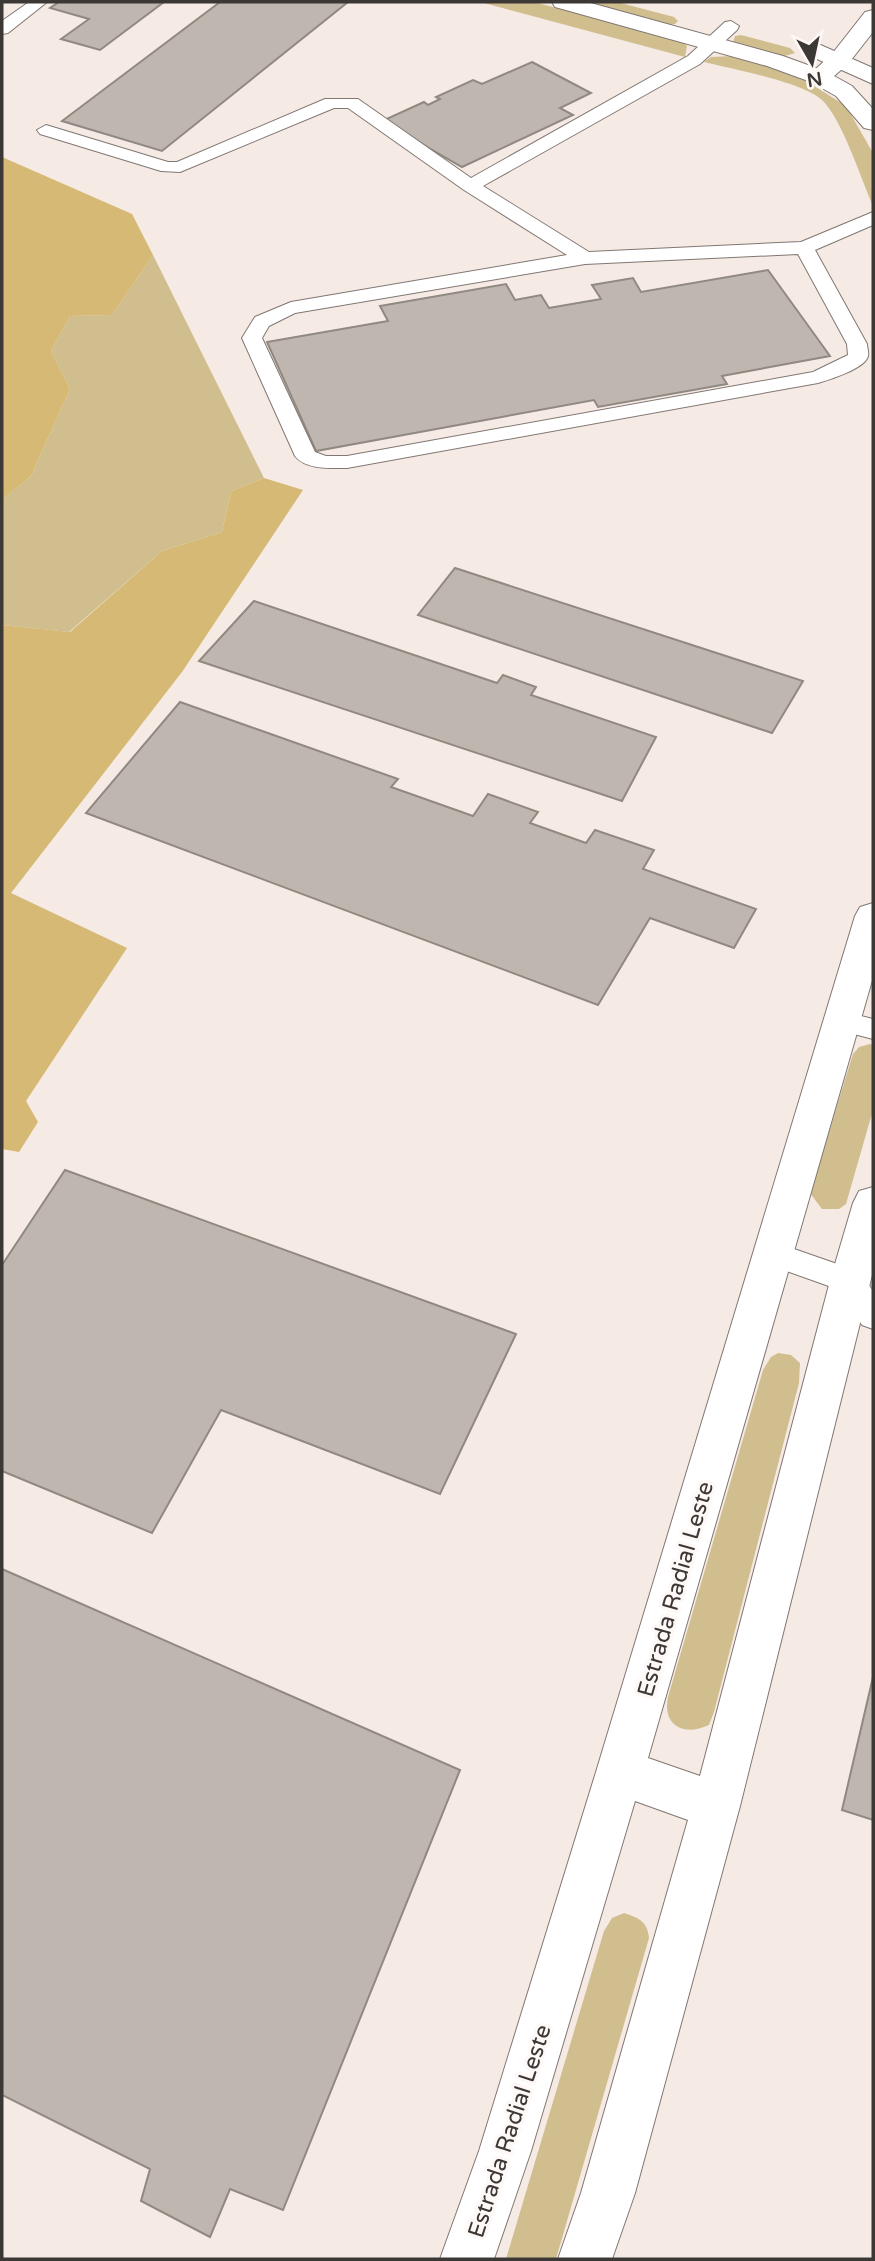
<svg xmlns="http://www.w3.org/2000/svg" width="875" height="2261" font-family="'Varela Round',sans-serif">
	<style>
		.green { fill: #d1be8f }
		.forest { fill: #d5b974 }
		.building { fill: #bfb7af; stroke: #908981; stroke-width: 2 }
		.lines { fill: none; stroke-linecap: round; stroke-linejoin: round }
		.service-casing { stroke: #817772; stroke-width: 2 }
		.minor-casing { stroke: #817772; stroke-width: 2 }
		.tertiary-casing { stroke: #817772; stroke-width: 2 }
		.service { fill: #fff; fill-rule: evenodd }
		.minor { fill: #fff; fill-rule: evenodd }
		.tertiary { fill: #fff; fill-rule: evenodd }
		.labels { text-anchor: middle; stroke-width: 7; stroke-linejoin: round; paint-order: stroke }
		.street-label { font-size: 23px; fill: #3c3836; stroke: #fef9f7 }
	</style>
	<rect width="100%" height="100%" fill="#f6eae5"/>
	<g class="green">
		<path d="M480,2H534L681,41L687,46L685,57Z"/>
		<path d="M581,2H617L674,17L678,21L675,24L666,25Z"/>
		<path d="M741,35L790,48L795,53L781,57L733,42L735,36Z"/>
		<path d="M734,56L777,69L808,82L846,106L873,153V206C861,179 842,119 822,100C803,82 732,69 704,62L711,57Z"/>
		<path d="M153,255L264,478L231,491L222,532L162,551L69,632L2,625V500L31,476L70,389L51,351L70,316L112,315Z"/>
		<path d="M870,1044L873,1045V1110L846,1204L839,1209H822L810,1193L853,1054L859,1047Z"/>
		<path d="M778,1353L791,1355L800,1363L799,1383L714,1712L709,1725C684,1737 662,1726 668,1697L763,1370L771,1357Z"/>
		<path d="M624,1913C639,1918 647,1921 649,1938L556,2259H506L604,1931L612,1918Z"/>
	</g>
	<g class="forest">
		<path d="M2,157L132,214L153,255L112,315L70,316L51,351L70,389L31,476L2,500Z"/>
		<path d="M264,478L303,490L182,672L11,893L127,948L26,1101L38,1122L19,1152L2,1149V625L70,632L162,551L222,532L231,491Z"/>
	</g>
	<g class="building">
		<path d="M59,2H164L100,50L61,39L89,19L50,8Z"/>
		<path d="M220,2H348L162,151L62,121Z"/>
		<path d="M532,62L591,93L560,108L573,115L462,167L382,121L424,102L428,105L440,99L436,97L473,80L482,84Z"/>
		<path d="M768,270L830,356L722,376L727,384L598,407L594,400L316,451L267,342L388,321L380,306L506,284L515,300L541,295L549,308L601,299L592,285L633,278L641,292Z"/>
		<path d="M455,568L803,681L772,733L418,615Z"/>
		<path d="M254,601L497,683L503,675L536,687L531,695L656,737L622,801L199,661Z"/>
		<path d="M180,702L398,779L391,787L473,816L488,794L538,812L530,823L586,843L595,830L654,850L643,869L756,909L734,948L650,918L598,1005L86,813Z"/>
		<path d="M65,1170L516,1334L440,1494L221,1410L152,1533L2,1471V1265Z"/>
		<path d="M2,1569L460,1770L283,2210L230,2189L210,2237L141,2201L150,2169L2,2095Z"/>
		<path d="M873,1677V1820L842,1810Z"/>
	</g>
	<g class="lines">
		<g class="service-casing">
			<g id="service">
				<path d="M29,2H47L8,33L2,34V21Z"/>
				<path d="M731,21L739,26L737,30L700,64L483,186L589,252L801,242L873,212V225L815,250L867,344C867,348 869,352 868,356C866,368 829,380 818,383L347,468C331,468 306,470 295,456L242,338L255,317L291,302L567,255L464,190L348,108H334L180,172L161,171L40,134L37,130L46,125L168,162H177L325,99H358L471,178L688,56L725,22ZM798,254L847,344L848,355L813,372L347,456H326L315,452L262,338L269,326L295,313L585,264Z"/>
				<path d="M841,1011L873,1019V1039L831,1028L828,1021L831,1014Z"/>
				<path d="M774,1242L860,1272L873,1291V1329L862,1325L840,1290L764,1263L759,1254L764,1245Z"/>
			</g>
		</g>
		<g class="minor-casing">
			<path id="minor" d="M873,10V32L848,64L827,82H811L807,77L832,54L865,12Z"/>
		</g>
		<g class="tertiary-casing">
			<g id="tertiary">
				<path d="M552,2H587L783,56L827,72L852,86L873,109V130L864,128L836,96L811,82L767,66L555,7Z"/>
				<path d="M816,43L873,68V84L808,55L804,50L808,45Z"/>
				<path d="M873,903V977L648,1758L700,1776L830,1281L853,1203L859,1191L873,1187V1271L740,1806L635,2193L612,2259H558L581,2193L688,1820L635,1801L531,2151L494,2259H440L479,2151L596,1772L855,916L860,907Z"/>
			</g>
		</g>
		<use href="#service" class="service"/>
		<use href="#minor" class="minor"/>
		<use href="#tertiary" class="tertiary"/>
	</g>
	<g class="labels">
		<g class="street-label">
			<text transform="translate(675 1589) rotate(-74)" y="8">Estrada Radial Leste</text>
			<text transform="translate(509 2131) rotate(-72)" y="8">Estrada Radial Leste</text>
		</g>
	</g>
	<rect width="875" height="2261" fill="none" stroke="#3c3836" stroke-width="7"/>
	<g transform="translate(812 63) rotate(171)" stroke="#fef9f7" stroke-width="5" paint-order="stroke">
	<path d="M0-5L12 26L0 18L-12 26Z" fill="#3c3836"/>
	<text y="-10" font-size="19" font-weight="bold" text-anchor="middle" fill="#3c3836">N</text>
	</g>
</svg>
